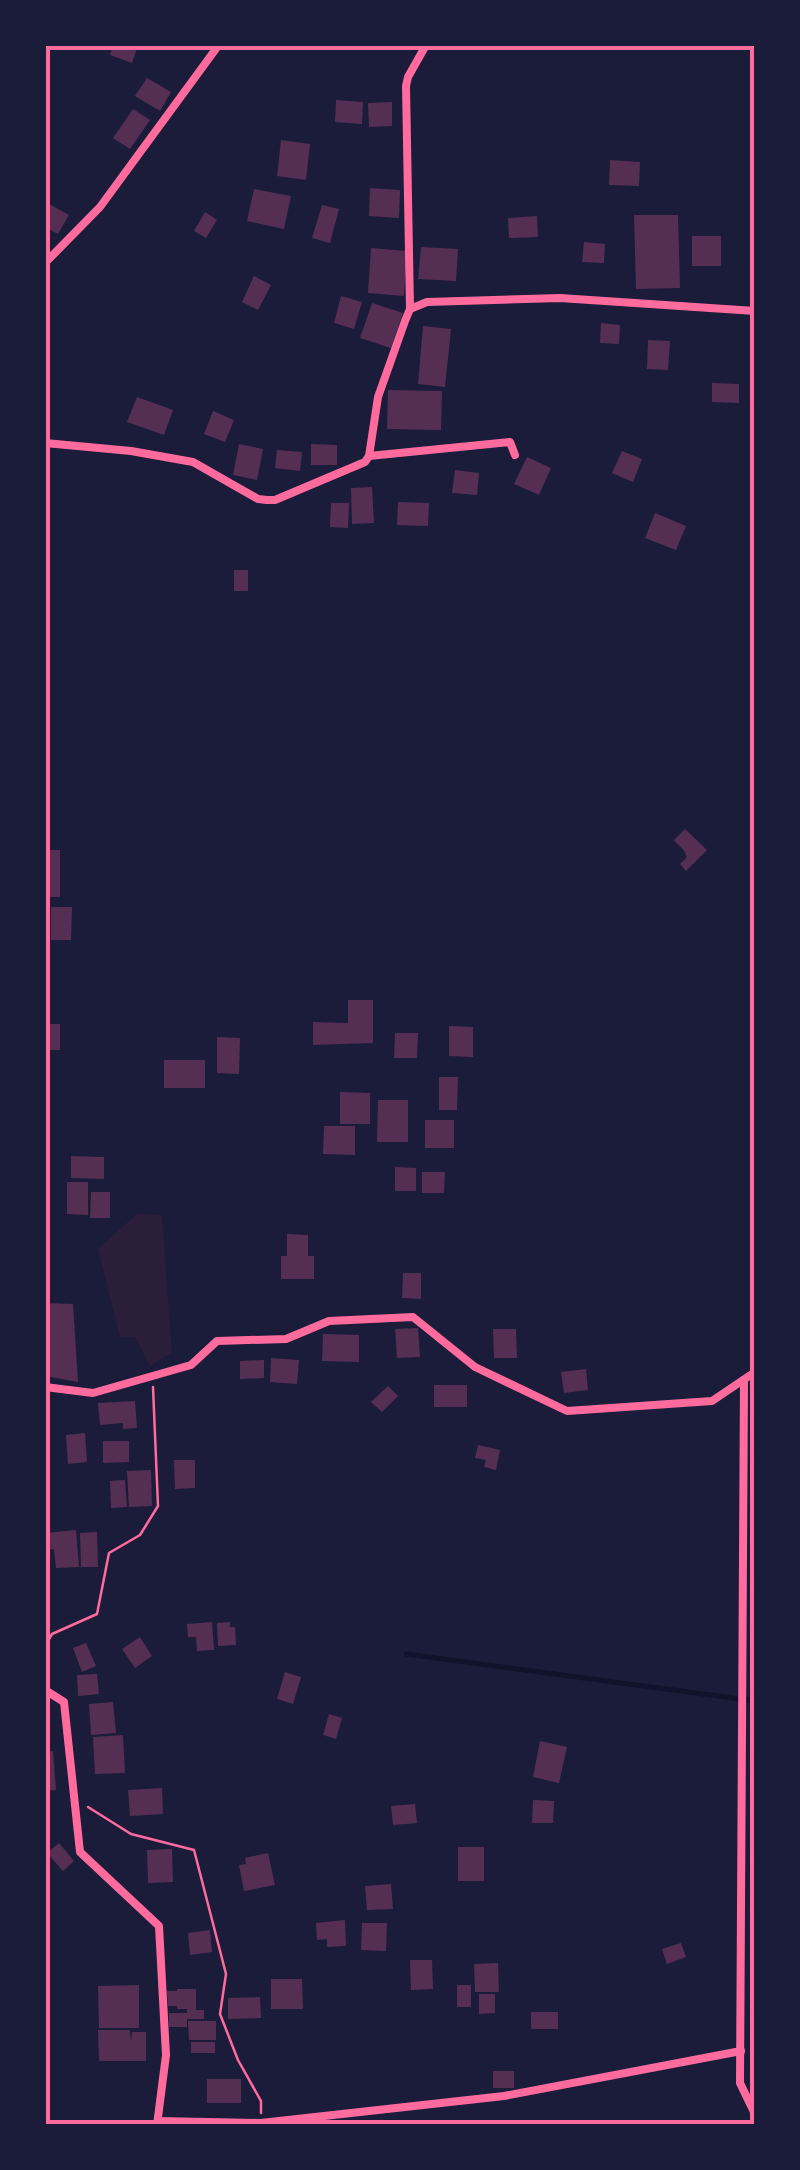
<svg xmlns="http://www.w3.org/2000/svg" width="800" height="2170" font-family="'Public Sans',sans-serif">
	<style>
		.green { fill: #2a1e3b }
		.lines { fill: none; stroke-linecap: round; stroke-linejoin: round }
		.stream { stroke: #12122b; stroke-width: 5 }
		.building { fill: #542f53 }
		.path { stroke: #ff6b9d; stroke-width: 2.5 }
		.minor { stroke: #ff6b9d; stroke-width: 8 }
		.neatline { fill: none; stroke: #ff6b9d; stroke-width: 4 }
	</style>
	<rect width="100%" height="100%" fill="#1b1b3a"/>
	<path class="green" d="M137,1214L162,1215L172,1352L150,1366L135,1337H120L98,1249Z"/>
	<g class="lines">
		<path class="stream" d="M406,1654L755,1701"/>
	</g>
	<g class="building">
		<path d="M113,45H138L132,63L110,55Z"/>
		<path d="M147,78L171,92L160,111L135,96Z"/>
		<path d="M336,100L363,102L362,124L335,122Z"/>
		<path d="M392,102V126L369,127L368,103Z"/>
		<path d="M133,109L150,120L130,149L113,138Z"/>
		<path d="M281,140L310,144L306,180L277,176Z"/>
		<path d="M610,160L640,162L639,186L609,185Z"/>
		<path d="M370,188L400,190L399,218L369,216Z"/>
		<path d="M254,189L291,196L284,229L247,221Z"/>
		<path d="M49,204L69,215L58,234L45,227V210Z"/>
		<path d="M322,205L339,209L330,243L312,238Z"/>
		<path d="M205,212L217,220L206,238L194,231Z"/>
		<path d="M634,215H678L680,288L636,289Z"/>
		<path d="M537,216L538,237L509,238L508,218Z"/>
		<rect x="692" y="236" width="29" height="30"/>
		<path d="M584,242L605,244L604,263L582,262Z"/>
		<path d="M421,247L458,249L456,281L418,279Z"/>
		<path d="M371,248L407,251L404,296L368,293Z"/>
		<path d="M254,276L271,285L258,310L242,302Z"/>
		<path d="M341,296L362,302L354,329L334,323Z"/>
		<path d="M372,303L403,313L391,348L360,338Z"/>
		<path d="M601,323L620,325L619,344L600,343Z"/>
		<path d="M423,326L451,329L445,387L418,384Z"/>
		<path d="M648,340L670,341L668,370L647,369Z"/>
		<path d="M712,383L739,384V403L712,402Z"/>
		<path d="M388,390L442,391L441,430L387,429Z"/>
		<path d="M137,397L173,410L164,435L127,422Z"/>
		<path d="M213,411L234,420L225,442L204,434Z"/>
		<path d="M239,444L263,449L257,480L233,475Z"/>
		<path d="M311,444L337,445V465H311Z"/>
		<path d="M277,450L302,452L300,471L275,468Z"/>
		<path d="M622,451L642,459L633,482L612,473Z"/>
		<path d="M527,457L551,468L539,495L514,484Z"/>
		<path d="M455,470L479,473L477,495L452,493Z"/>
		<path d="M372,487L374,523L352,524L351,488Z"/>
		<path d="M398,502L429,503L428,526L397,525Z"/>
		<path d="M331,503H349L348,528L330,527Z"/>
		<path d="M655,513L686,526L676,550L645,538Z"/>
		<rect x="234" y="570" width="14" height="21"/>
		<path d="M685,829L707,850L686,871L680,864L687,857L685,854L686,853L674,840Z"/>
		<rect x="45" y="850" width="15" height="47"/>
		<path d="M51,907H72L71,940H51Z"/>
		<path d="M348,1000H373V1043L313,1045V1022L348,1023Z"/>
		<rect x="45" y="1024" width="15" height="26"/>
		<path d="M449,1026L473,1027V1057L449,1056Z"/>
		<path d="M395,1033H418L417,1058H394Z"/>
		<path d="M217,1037L240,1038L239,1074L217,1073Z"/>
		<rect x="164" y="1060" width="41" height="28"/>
		<path d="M439,1077H458L457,1110H439Z"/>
		<path d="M340,1092L370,1093V1124H340Z"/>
		<path d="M378,1100H408V1142H377Z"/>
		<rect x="425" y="1120" width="29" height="28"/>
		<path d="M324,1126H355V1155L323,1154Z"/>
		<path d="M71,1156L104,1157V1179L71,1178Z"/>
		<path d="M395,1167L416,1168V1191H395Z"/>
		<path d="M422,1172H445L444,1193H422Z"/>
		<path d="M67,1182H88V1215L67,1214Z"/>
		<path d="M91,1192H110V1218H90Z"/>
		<path d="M287,1234L308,1235V1256H314V1279H281V1256H287Z"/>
		<path d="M403,1273H421V1299L402,1298Z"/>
		<path d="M45,1303L73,1304L78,1382L45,1376Z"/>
		<path d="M418,1328L420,1357L397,1358L395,1329Z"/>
		<path d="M493,1329H516L517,1358H494Z"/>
		<path d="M323,1334L359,1335V1362L322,1361Z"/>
		<path d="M271,1358L299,1360L297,1384L270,1382Z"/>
		<path d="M264,1360V1378L240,1379V1361Z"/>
		<path d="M586,1369L588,1390L564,1393L561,1372Z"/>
		<rect x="434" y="1385" width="33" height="22"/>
		<path d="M388,1386L398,1396L382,1412L371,1402Z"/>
		<path d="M135,1401L137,1428L123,1429V1423L100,1425L98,1403Z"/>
		<path d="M85,1433L87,1462L68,1464L66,1435Z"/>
		<path d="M103,1441H129V1462L103,1463Z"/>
		<path d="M478,1445L500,1450L496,1470L484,1467L486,1460L475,1458Z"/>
		<path d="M174,1460H195V1488L175,1489Z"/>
		<path d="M151,1470L152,1506L129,1507L127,1471Z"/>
		<path d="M125,1480L127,1507L111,1508L110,1481Z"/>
		<path d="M76,1530L79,1567L56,1568L54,1549L46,1550L45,1533Z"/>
		<path d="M97,1532L98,1567H81L80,1533Z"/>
		<path d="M212,1622L214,1650L197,1651L196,1637H188L187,1624Z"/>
		<path d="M230,1622V1627H235L236,1645L218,1646L217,1623Z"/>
		<path d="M140,1637L152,1656L135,1668L122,1649Z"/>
		<path d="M86,1643L96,1666L82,1672L73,1648Z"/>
		<path d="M285,1672L301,1677L293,1704L277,1699Z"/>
		<path d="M97,1674L99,1694L78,1696L77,1675Z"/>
		<path d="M113,1702L116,1733L91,1735L89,1704Z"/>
		<path d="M329,1714L342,1718L336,1739L323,1735Z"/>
		<path d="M123,1735L125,1773L95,1774L93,1737Z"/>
		<path d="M540,1741L567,1747L559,1783L533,1777Z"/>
		<path d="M53,1751L56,1790L45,1791V1752Z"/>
		<path d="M162,1788L163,1814L130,1816L128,1790Z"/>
		<path d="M533,1800L554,1801L553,1823H532Z"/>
		<path d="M415,1804L417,1823L393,1825L391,1806Z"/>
		<path d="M59,1843L74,1861L63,1871L47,1853Z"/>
		<rect x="458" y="1847" width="26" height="34"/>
		<path d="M172,1849L173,1882L148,1883L147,1850Z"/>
		<path d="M268,1853L275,1885L244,1891L239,1865L246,1864L245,1858Z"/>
		<path d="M391,1884L393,1909L367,1910L365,1886Z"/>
		<path d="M345,1920L346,1946L327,1947V1939L317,1940L316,1923Z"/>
		<path d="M362,1923H387L386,1951L361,1950Z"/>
		<path d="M210,1930L212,1952L190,1955L188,1933Z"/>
		<path d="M681,1943L686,1957L667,1964L662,1949Z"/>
		<path d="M410,1960H432L433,1989L411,1990Z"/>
		<path d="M498,1963L499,1992H475L474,1964Z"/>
		<path d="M271,1979H302L303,2009H271Z"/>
		<path d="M139,1985V2028H99L98,1986Z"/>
		<rect x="457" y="1985" width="14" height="22"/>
		<path d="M177,1989H196V2010H204V2019H187V2027H169V2013H187V2009H177V2006H168L167,1991H177Z"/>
		<path d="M479,1994H495V2013L479,2014Z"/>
		<path d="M260,1997L261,2018L228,2019V1998Z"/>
		<rect x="531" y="2012" width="27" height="17"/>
		<path d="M188,2021H216V2040H189Z"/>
		<path d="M98,2030H130L131,2042L132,2032H146V2061H99Z"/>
		<rect x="191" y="2042" width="24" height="11"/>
		<rect x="493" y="2071" width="21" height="17"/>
		<rect x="207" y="2079" width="34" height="24"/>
	</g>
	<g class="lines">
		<g class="path">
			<path d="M45,1646L52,1634L97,1614L109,1553L140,1535L158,1506L153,1387"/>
			<path d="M88,1807L131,1834L194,1850L226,1974L220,2014L238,2060L261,2101V2113"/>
		</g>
		<g class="minor">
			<path d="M45,263L100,207L218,46L222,45"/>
			<path d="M410,309L406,86L408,77L426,45"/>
			<path d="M45,443L131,451L193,462L258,499L267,500H275L365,462L369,456L378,397L405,321L410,309L427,302L560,298L755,311"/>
			<path d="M369,456L510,442L515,455"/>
			<path d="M744,1380L740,2083L755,2114"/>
			<path d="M45,1387L93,1393L191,1365L217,1341L286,1339L329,1321L413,1317L475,1367L567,1411L712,1401L755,1372"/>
			<path d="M45,1690L64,1702L80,1852L159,1926L166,2055L157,2125"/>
			<path d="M158,2121L261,2123L504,2096L741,2051"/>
		</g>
	</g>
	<rect width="800" height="2170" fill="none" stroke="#1b1b3a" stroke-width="95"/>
	<rect x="48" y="48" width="704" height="2074" class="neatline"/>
</svg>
